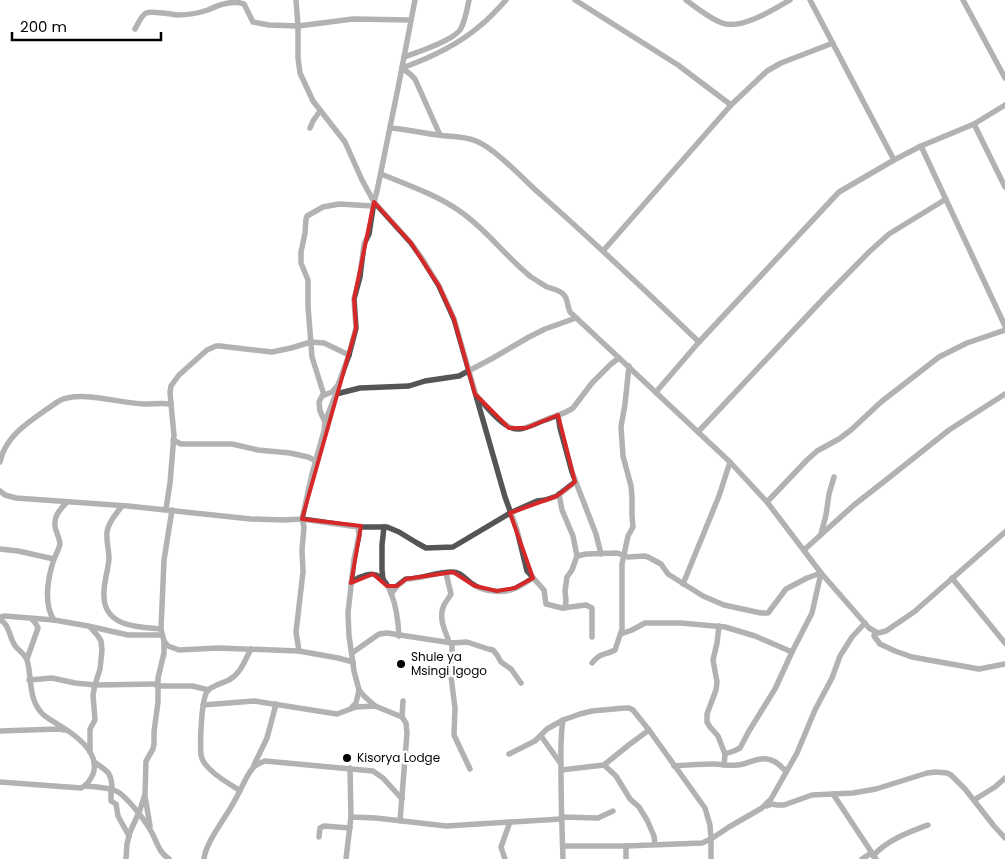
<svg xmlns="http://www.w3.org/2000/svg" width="1005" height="859" font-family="Poppins,sans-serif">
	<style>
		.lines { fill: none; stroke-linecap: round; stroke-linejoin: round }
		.minor { stroke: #555; stroke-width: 5.5 }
		.marked { fill: none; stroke: #d62828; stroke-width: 4; stroke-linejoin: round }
		.poi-dot { fill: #000; stroke: #fff; stroke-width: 2 }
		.labels { text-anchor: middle; stroke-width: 5; stroke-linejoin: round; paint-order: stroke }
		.poi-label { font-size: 12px; fill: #000; stroke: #fff; text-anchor: start }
	</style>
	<rect width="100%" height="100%" fill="#fff"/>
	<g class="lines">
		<g class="minor">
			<path d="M296,0L298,26V58L300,73L313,101L345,142L362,180L374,202L411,243L421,257L439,286L454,319L505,497L517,530L527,571L544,590L546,604L562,608L586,605L592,608V637"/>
			<path d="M575,0L678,65L731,105"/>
			<path d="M686,0C697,8 709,18 722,23C741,30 773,10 790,0"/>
			<path d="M810,0L894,160"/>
			<path d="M963,0L1005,78"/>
			<path d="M135,29C138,24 141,16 146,13C151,11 171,14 177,15C186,15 199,13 208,10C218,5 233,0 244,4L253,22L269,25L298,26L353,19L411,20"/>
			<path d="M404,57C418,52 452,41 460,30C465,22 467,10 469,0"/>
			<path d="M402,68C430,58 458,45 481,25C490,18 498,9 506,0"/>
			<path d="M402,68L410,74L415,79L440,135"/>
			<path d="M974,124L1005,187"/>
			<path d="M310,128L313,121L320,111"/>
			<path d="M390,128C406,129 422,133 438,135C451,137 464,136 476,141C496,149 523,179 540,194C594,242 647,292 699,342"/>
			<path d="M921,146L1005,326"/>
			<path d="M381,174C408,185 437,195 461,212C487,230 506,257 531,277C536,280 542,284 547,287C553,289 560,290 564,295C568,299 567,306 570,312L730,462L767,502L821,573L869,628L878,633L886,631L914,612L1005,532"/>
			<path d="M603,251L731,105L767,71L781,63L833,43"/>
			<path d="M656,392L699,342L839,192L894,160L921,146L974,124L1005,105"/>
			<path d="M336,394L360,388L409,386L425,381L459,376L493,358L529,337L545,329L576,318"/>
			<path d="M324,395L312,357L308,306V280L301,263V252L305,233L306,219L307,216L323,207L339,204L373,206"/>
			<path d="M477,396C486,406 505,431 519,429C528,428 536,423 545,420C554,416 565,414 573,408L592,383L611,364L619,358"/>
			<path d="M558,415L560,428L572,472L596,534L601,554"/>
			<path d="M325,422L337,391"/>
			<path d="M698,432L824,298L869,252L889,234L946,199"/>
			<path d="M173,440L181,444H232L258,450L290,453L308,457L316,461"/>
			<path d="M0,462C5,437 27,423 47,409C54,405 59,399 67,398C91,393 119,403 144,404C153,404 162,403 171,404"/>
			<path d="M0,491L5,495L16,498L128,506L251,519L284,520L302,519L312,474L324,431L325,422L320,411L319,402L322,396L332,392L338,385L349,355L356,328L354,299L360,277L364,244L369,234L374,202L377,191L398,88L415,0"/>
			<path d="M559,494L562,510L573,536L577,556L572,570L567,577L565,591L566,601L565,608"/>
			<path d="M767,502L807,460L817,451L839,439L851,430L881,402L939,357L967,343L1005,330"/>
			<path d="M122,506C117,513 108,522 107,532C106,541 109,550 109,559C108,571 103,584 104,597C105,627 139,627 161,629"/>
			<path d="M166,509L170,483L174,435L171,404L170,392L171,386L179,375L207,350L216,346H220L272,352L291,348L311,342L324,343L349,355"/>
			<path d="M172,510L164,560L161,629L164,641L168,646L179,650L218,648L299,651L338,658L353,662"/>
			<path d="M358,527H387L399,532L417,543L426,548L453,547L510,513L537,501L545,500L557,496L575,482"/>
			<path d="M821,534L826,515L829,494L834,477"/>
			<path d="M0,549L18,551L54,559"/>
			<path d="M804,550L854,505L886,480L949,430L1005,394"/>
			<path d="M577,556L586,554L617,553L628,557L644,556L648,557L661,564L668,574L703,596L724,605L761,613H768L786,589L807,578L821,573"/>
			<path d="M446,573L451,594C449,598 446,601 444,605C438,618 445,630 449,642"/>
			<path d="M952,578L1005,643"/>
			<path d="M383,579L382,570V545L384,527"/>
			<path d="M351,583C354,581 357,578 361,577C392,561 398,617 399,636"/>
			<path d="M683,584L719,496L730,462"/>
			<path d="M391,594L397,586L406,579C421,579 436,572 452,572C461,572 464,578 471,583C483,592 502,594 516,588C522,585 527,582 533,578"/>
			<path d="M0,617L5,616L54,620L88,626L128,635H162"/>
			<path d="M0,620C8,623 9,634 13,642C16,650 24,652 27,660C32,676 28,696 40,711C44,717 53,721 59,725C74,734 101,752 93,774C90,781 87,785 81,788L0,782"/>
			<path d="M54,620C43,604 48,577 54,559C56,554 59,549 60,544C60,541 58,536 57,533C51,520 58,511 67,502"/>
			<path d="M719,626L717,643L713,660L717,682L716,690L707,714V722L710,727L718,736L725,754L724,765"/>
			<path d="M90,627L98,636L101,641L102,650L100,669L95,685L93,695L95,720L90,729V752"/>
			<path d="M875,632L874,636L880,644L895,651L912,657L979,669L1005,664"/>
			<path d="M621,634L632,630L645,623H681L725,627L755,636L792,652"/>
			<path d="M452,643V655L450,668L455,708L454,735L470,769"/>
			<path d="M299,651L296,632L303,572L302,550L304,527L302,519L358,527L359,535L354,559L348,613L349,636L354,671L359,690L364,696L375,706L402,717L406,723L407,733L400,821"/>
			<path d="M352,653L379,634L387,633L452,643L467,642L488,649L493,650L497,655L501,662L511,669L521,683"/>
			<path d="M27,659L38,628L36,624L32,619"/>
			<path d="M592,663C602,651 604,656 615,650L622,629V564L628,536L633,527L632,516V497L631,486L623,456L621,427L625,404L629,366"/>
			<path d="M29,680L52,678L75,683L95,685L157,684"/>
			<path d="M157,686H192L209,690"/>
			<path d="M203,705L254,701L337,714L356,707L375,706"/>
			<path d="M352,707L356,703L359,690"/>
			<path d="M402,717L403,701"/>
			<path d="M563,720C560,737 561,756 561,774C561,802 562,830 563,859"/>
			<path d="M649,730L630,744L604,765L616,776L630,799L639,807L647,820L654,836L655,844"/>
			<path d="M0,731L58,729L65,730"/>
			<path d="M541,736L561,764"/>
			<path d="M509,754L535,741L547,729L563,720L580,714L592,711L625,708H629L633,710L649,730L705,808L710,825L711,839V859"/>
			<path d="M725,754L734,751L740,748L749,731L775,689L792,652L812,613L821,573"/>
			<path d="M94,762C108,771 112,773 112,790"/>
			<path d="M254,765L267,738L276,704"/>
			<path d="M674,766C687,765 700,764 713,764C721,764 729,766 737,765C747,765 756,757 767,759C776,760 780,766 786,771"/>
			<path d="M561,770L604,765"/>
			<path d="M85,786C95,787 106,787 116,791C126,795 147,823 152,833C158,844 158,851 169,859"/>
			<path d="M111,790V801L116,804L118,816L129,836"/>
			<path d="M240,791C229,783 214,776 206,765C203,762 202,759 201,755C200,743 201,698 208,690C214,685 223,683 229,680C241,673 245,660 251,649"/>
			<path d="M833,794L876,859"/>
			<path d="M145,796L150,826"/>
			<path d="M974,800L995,787L1005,778"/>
			<path d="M767,806L772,804L777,805H784L812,795L853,793L876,789L927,773L936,772L947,773L951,775L965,789L994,826L1005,838"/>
			<path d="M351,817L376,818L446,826L561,819"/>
			<path d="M561,817L598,818L613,811"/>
			<path d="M319,837L320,828L324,826L350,828"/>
			<path d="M563,846H626L702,843L711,839L729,827L762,808L771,799L797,753L815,710L832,678L840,656L852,637L865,623"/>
			<path d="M873,856C887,840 909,832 928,825"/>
			<path d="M126,859L127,844L130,832L140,810L145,794L146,761L153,749L154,744V732L158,702V678L164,653V641"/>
			<path d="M204,859C205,843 227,816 235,800C241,790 245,778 252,769C256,764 260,763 265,761L373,771L383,778L402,799"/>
			<path d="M346,859L351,817L350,768"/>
			<path d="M505,859L501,847L510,822"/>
			<path d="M626,859V846"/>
			<path d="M862,859L871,853"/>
		</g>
	</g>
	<path d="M0 0H1005V859H0ZM374,202L411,243L439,286L454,319L475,394L509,428H526L558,415L575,482L557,496L510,513L533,578L515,588L497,591L475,586L453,572L406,579L397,586H387L373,574L351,583L361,526L302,519L356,328L354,299Z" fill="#fff" fill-opacity=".55" fill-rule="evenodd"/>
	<path class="marked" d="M374,202L411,243L439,286L454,319L475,394L509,428H526L558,415L575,482L557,496L510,513L533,578L515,588L497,591L475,586L453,572L406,579L397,586H387L373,574L351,583L361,526L302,519L356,328L354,299Z"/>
	<g class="poi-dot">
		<circle cx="401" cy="664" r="5"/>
		<circle cx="347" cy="758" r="5"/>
	</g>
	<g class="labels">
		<g class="poi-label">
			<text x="411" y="661">Shule ya<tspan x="411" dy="14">Msingi Igogo</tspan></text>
			<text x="357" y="762">Kisorya Lodge</text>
		</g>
	</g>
	<path d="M12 32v8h149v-8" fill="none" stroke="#000000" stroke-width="2.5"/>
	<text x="20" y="32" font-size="15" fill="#000000" stroke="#ffffff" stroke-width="4" paint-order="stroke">200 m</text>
</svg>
